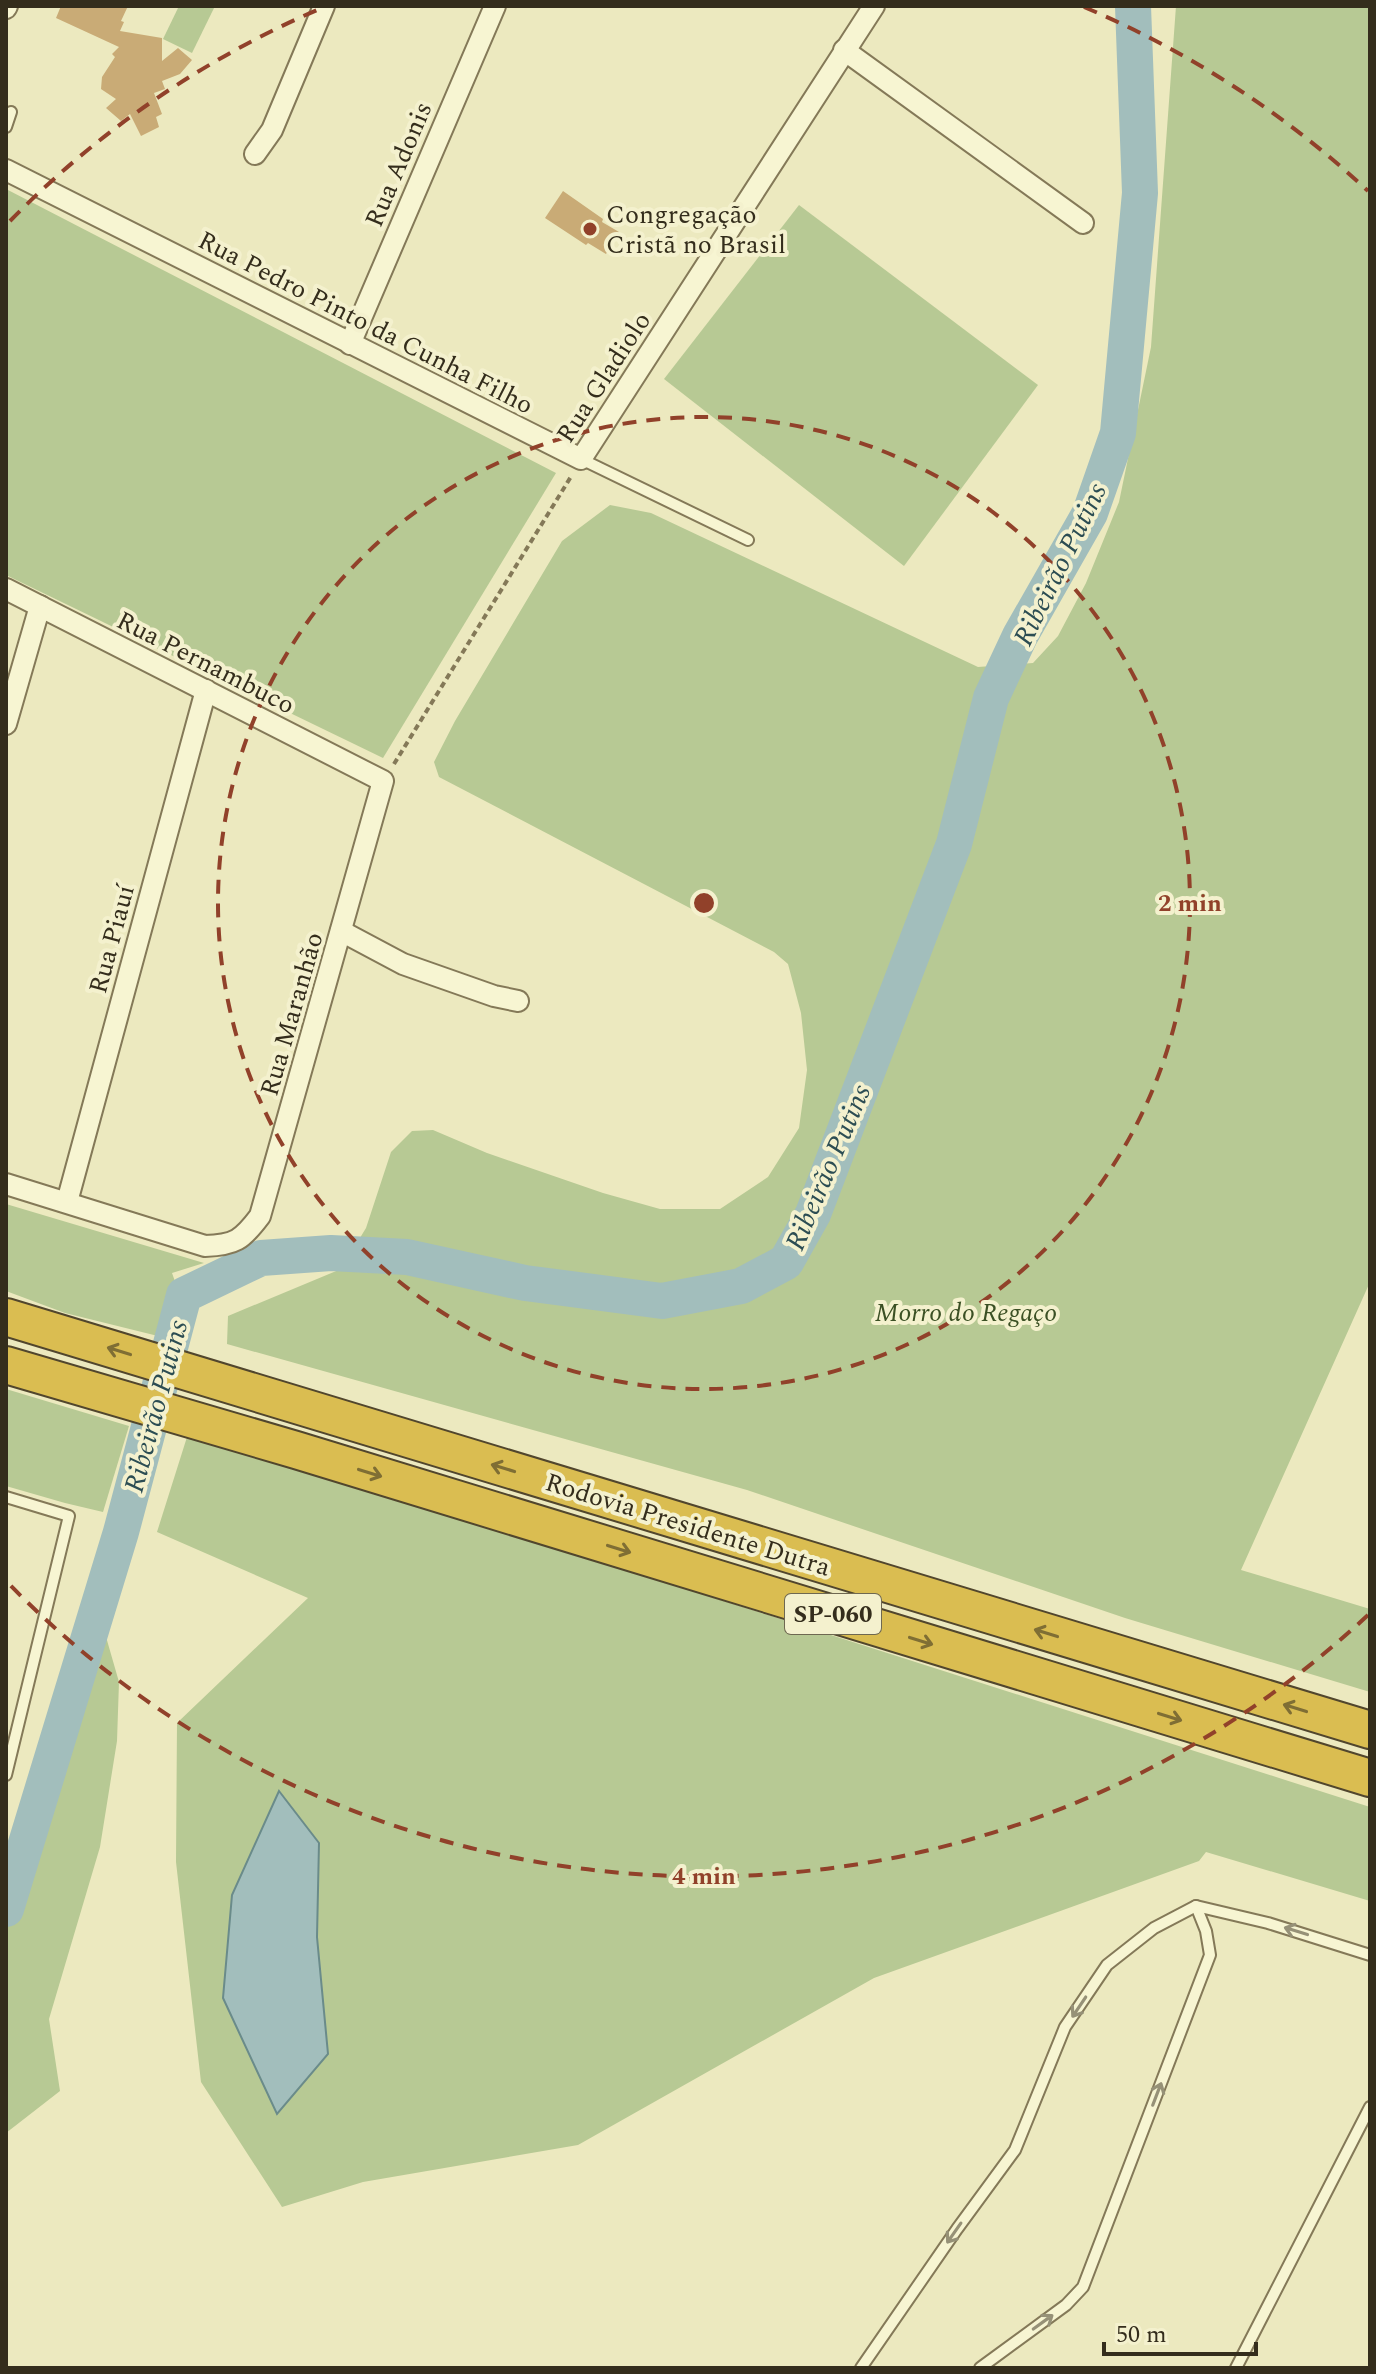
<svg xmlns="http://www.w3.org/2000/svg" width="1376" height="2374" font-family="Spectral,serif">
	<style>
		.green { fill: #b7c994 }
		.water { fill: #a2bebc; stroke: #6a8b8a; stroke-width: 2 }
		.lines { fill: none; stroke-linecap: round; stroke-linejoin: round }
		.river { stroke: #a2bebc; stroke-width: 36 }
		.building { fill: #c9ab76 }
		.service-casing { stroke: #847958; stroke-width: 14 }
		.minor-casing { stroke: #847958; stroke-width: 24 }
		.motorway-casing { stroke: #51462d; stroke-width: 40 }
		.path { stroke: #847958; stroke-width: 4; stroke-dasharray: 6 4; stroke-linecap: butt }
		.service { stroke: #f7f5d2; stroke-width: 10 }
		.minor { stroke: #f7f5d2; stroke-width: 20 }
		.motorway { stroke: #dabd51; stroke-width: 36 }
		.oneway { stroke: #7f6e34 }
		.oneway2 { stroke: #969177 }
		.ring { fill: none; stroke: #91412a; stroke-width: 4; stroke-dasharray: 14 10 }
		.poi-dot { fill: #91412a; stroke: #f4f1ce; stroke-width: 3 }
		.labels { text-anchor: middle; stroke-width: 8; stroke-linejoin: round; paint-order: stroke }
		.shield { fill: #f4f1ce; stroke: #6e6851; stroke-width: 2 }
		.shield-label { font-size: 24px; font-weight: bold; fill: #342d1c }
		.street-label { font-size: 26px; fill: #342d1c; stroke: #f4f1ce }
		.poi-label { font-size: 26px; fill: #342d1c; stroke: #f4f1ce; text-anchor: start }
		.park-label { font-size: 26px; font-style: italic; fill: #3b5024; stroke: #f4f1ce }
		.water-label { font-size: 28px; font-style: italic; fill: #2c4d53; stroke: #f4f1ce }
		.centre { fill: #91412a; stroke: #f4f1ce; stroke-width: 4 }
		.ring-label { font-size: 24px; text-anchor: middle; font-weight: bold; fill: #91412a; stroke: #f4f1ce; stroke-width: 8; stroke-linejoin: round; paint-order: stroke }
	</style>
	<rect width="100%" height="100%" fill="#ece9bf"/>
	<g class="green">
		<path d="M179,6H215L192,53L163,39Z"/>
		<path d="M1176,6H1370V1282L1241,1570L1370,1609V1692L1125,1618L747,1490L227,1344L228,1316L341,1269L366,1228L391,1152L412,1131L433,1130L487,1153L603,1193L660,1209H720L768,1177L799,1128L807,1070L801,1013L788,964L774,952L439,777L434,762L455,721L562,541L610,505L651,513L978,667L1033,663L1058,636L1086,583L1119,502L1151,347Z"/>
		<path d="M6,189L556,473L383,758L6,575Z"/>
		<path d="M799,205L1038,385L904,566L664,379Z"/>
		<path d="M6,1204L204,1263L172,1273L178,1290L166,1338L65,1313L6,1291Z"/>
		<path d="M6,1389L129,1426L103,1512L65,1503L6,1486Z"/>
		<path d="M187,1437L630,1571L1370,1807V1901L1206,1852L1199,1861L874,1978L578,2145L363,2182L282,2207L201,2082L176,1862L177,1723L308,1598L157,1532Z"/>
		<path d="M98,1609L119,1682L117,1741L100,1847L49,2019L60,2091L6,2133V1909Z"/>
	</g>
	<path class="water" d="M279,1791L319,1843L317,1937L328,2054L277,2114L223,1998L232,1895Z"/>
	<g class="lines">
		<path class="river" d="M6,1909L121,1532L184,1295L261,1258L331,1253L407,1257L525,1283L662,1301L741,1286L786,1262L813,1214L954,844L991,698L1020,636L1090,513L1118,433L1140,193L1133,6"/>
	</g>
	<g class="building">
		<path d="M61,6H128L121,21L124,22L120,31L162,38V61L178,48L192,60L180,74L162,81L165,89L154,93L162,114L156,117L159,127L141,136L130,114L121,121L106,108L116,99L101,89L102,77L115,57L112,54L119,47L56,18Z"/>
		<path d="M563,191L603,219L602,222L619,232L606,254L588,243L586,245L545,218Z"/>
	</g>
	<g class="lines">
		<g class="service-casing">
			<g id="service">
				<path d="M6,127L11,112"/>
				<path d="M581,459L748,540"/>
				<path d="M6,1497L69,1516L6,1775"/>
				<path d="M861,2368L957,2229L1015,2150L1065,2027L1107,1965L1154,1928L1196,1906L1268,1923L1370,1955"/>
				<path d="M980,2368L1066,2305L1083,2287L1210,1955L1206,1931L1196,1906"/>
				<path d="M1236,2368L1370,2107"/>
			</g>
		</g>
		<g class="minor-casing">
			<g id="minor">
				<path d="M6,8L7,6"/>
				<path d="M844,50L1083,223"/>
				<path d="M255,154L272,130L324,6"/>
				<path d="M6,170L581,459L874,6"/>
				<path d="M350,344L495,6"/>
				<path d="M6,589L383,781L260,1216C242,1240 235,1245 205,1246L6,1184"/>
				<path d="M6,724L40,606"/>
				<path d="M341,931L403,964L494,996L518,1001"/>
				<path d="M67,1202L206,690"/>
			</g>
		</g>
		<g class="motorway-casing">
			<g id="motorway">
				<path d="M6,1317L1370,1730"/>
				<path d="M6,1365L296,1450L1370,1778"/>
			</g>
		</g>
		<path class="path" d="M394,764L572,475"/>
		<use href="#service" class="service"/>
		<use href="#minor" class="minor"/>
		<use href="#motorway" class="motorway"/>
	</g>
	<defs><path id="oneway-shaft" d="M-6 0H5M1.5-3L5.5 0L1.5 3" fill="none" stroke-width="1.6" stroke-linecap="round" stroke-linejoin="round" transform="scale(2)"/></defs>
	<g class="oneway">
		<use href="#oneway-shaft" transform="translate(119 1351) rotate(-163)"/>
		<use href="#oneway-shaft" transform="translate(503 1468) rotate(-163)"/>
		<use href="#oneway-shaft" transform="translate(370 1473) rotate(17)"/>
		<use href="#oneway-shaft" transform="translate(619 1549) rotate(17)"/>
		<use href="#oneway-shaft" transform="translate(1046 1633) rotate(-163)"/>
		<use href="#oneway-shaft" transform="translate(921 1641) rotate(17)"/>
		<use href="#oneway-shaft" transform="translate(1295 1708) rotate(-163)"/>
		<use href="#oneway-shaft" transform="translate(1170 1717) rotate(17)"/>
	</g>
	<g class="oneway2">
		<use href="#oneway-shaft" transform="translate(1296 1931) rotate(-163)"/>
		<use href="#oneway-shaft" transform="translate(1079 2007) rotate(124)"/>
		<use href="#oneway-shaft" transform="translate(1157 2094) rotate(-69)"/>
		<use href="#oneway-shaft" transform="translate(954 2233) rotate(125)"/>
		<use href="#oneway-shaft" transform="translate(1043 2322) rotate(-36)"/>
	</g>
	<g class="ring">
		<circle cx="704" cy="903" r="486"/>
		<path d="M1368 1615A973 973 0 0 1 10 1585M10 221A973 973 0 0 1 324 7M1084 7A973 973 0 0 1 1368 191"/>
	</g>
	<circle class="poi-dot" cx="590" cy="229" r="8"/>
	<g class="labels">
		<rect class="shield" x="785" y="1594" width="96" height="40" rx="6"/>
		<g class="shield-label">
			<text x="833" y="1622">SP-060</text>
		</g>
		<g class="street-label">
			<text transform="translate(398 164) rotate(-67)" y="9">Rua Adonis</text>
			<text transform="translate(366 322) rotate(27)" y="9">Rua Pedro Pinto da Cunha Filho</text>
			<text transform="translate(603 377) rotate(-57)" y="9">Rua Gladiolo</text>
			<text transform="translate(206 662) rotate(27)" y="9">Rua Pernambuco</text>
			<text transform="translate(111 939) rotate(-75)" y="9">Rua Piauí</text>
			<text transform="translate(291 1014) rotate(-74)" y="9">Rua Maranhão</text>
			<text transform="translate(688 1524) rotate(17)" y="9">Rodovia Presidente Dutra</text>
		</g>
		<g class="poi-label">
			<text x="606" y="223">Congregação<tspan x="606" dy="30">Cristã no Brasil</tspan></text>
		</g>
		<g class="park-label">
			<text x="966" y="1321">Morro do Regaço</text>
		</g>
		<g class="water-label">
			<text transform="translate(1059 564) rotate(-64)" y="10">Ribeirão Putins</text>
			<text transform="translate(827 1167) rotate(-67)" y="10">Ribeirão Putins</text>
			<text transform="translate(155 1406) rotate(-75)" y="10">Ribeirão Putins</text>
		</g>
	</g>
	<circle cx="704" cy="903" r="12" class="centre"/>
	<g class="ring-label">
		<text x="1190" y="911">2 min</text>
		<text x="704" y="1884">4 min</text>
	</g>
	<rect width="1376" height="2374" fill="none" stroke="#342d1c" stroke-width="16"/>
	<path d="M1104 2342v12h152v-12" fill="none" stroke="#342d1c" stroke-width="4"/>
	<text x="1116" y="2342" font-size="24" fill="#342d1c" stroke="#f4f1ce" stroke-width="6" paint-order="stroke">50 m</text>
</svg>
